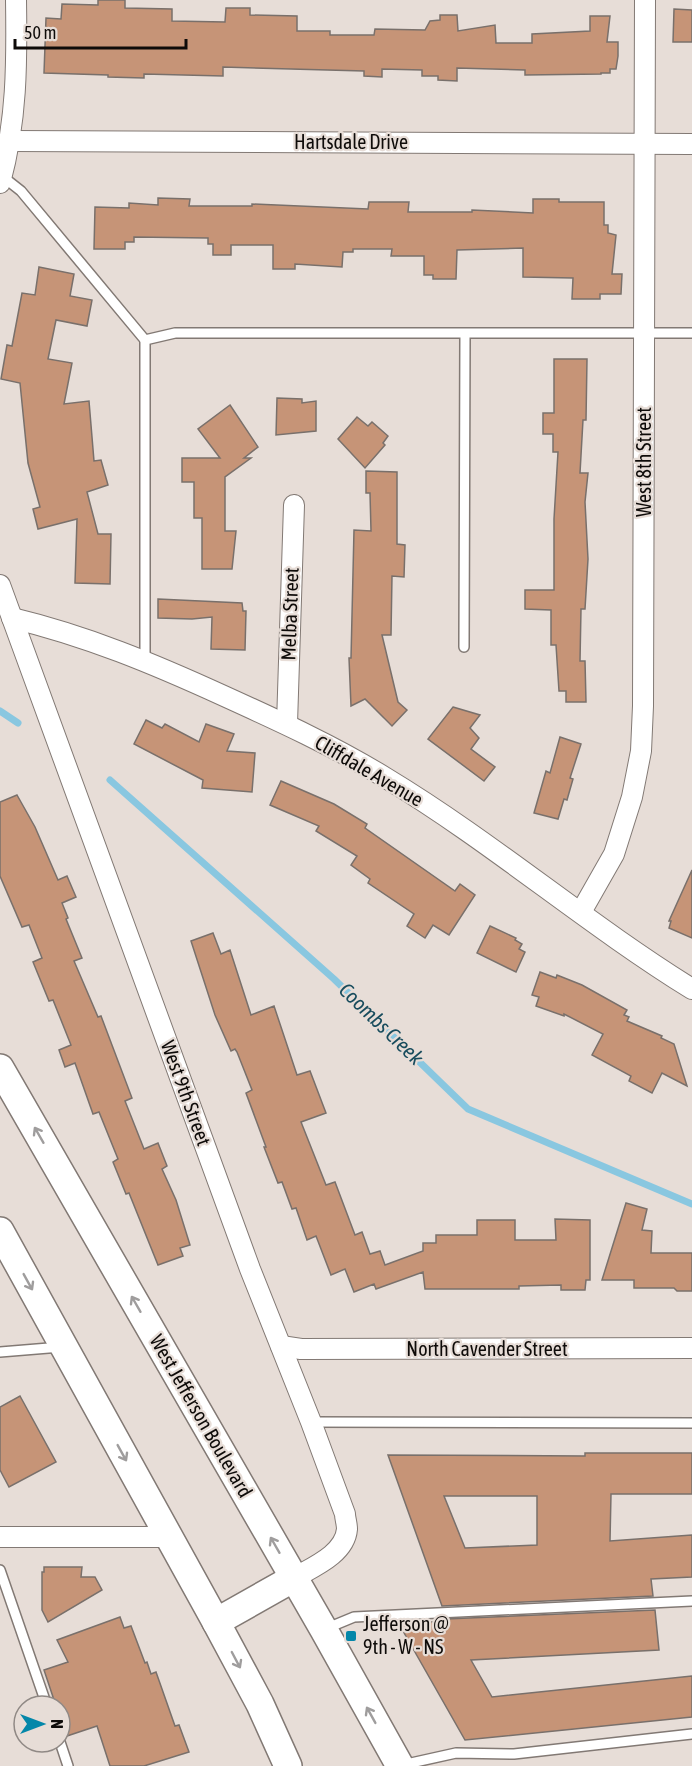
<svg xmlns="http://www.w3.org/2000/svg" width="692" height="1766" font-family="'Asap Condensed',sans-serif">
	<style>
		.lines { fill: none; stroke-linecap: round; stroke-linejoin: round }
		.stream { stroke: #89c7e0; stroke-width: 7 }
		.building { fill: #c69477; stroke: #79706b; stroke-width: 1.5; fill-rule: evenodd }
		.lane-casing { stroke: #827974; stroke-width: 12 }
		.street-casing { stroke: #827974; stroke-width: 22 }
		.secondary-casing { stroke: #827974; stroke-width: 30 }
		.lane { stroke: #fff; stroke-width: 9 }
		.street { stroke: #fff; stroke-width: 20 }
		.secondary { stroke: #fff; stroke-width: 27 }
		.oneway { stroke: #9f9d9d }
		.poi-dot { fill: #0487a9; stroke: #e7ddd7; stroke-width: 2 }
		.labels { text-anchor: middle; stroke-width: 4.5; stroke-linejoin: round; paint-order: stroke }
		.street-label { font-size: 20px; fill: #0e0b09; stroke: #e7ddd7 }
		.poi-label { font-size: 20px; fill: #0e0b09; stroke: #e7ddd7; text-anchor: start }
		.water-label { font-size: 21px; font-style: italic; fill: #184c5d; stroke: #e7ddd7 }
	</style>
	<rect width="100%" height="100%" fill="#e7ddd7"/>
	<g class="lines">
		<g class="stream">
			<path d="M0,711L18,723"/>
			<path d="M110,780L334,979L468,1109L692,1204"/>
		</g>
	</g>
	<g class="building">
		<path d="M98,0H125V8L172,9V21L225,22L226,8H250V15L297,16V31H330V35H374L375,29L425,30L430,21L440,20V15H457L458,31L495,25L496,43H532V34L590,31V16H610L607,42H618V56L616,69H610V73H601V74L525,75V70L457,68V81L438,80V76H422V70L382,69V77L364,76V71L223,67V76L144,74V78L108,77V75L44,73L46,18L61,19L62,4L98,5Z"/>
		<path d="M674,9L692,10V42H673Z"/>
		<path d="M158,198L190,199L189,206H252V204L368,209L369,202H409L408,212H472V210L533,213V199H559V202H604V225H608V233L616,235L612,274H622L621,294H600V299H572L573,278L523,277V248L457,250L456,279H433V275H424V256H391L392,249H353V252H343L342,267L295,264V269H273V245H231V255H213V244H208V238L134,237V242H125V249H94L95,207L129,208V203L158,205Z"/>
		<path d="M39,267L74,274L70,296L92,300L87,326L56,320L48,359L72,363L64,404L89,401L94,461L101,460L108,485L87,492L98,534H111L110,584L75,583L77,519L38,529L33,509L40,507L28,463L20,383L1,379L7,345L12,346L22,293L35,295Z"/>
		<path d="M554,359H587L586,420H583L580,473H588L585,502L588,559L585,609H581L580,661H585L586,702H566V691H559L556,645H551V610L525,609V590H554V519L558,452H553V434H543V413H554Z"/>
		<path d="M277,398L302,399V403L316,401V431L276,435Z"/>
		<path d="M230,405L258,447L244,458H251L225,477V531H236L232,569H202V518H194V482H182V458H220L198,429Z"/>
		<path d="M357,417L368,426L372,422L388,436L383,443L385,445L365,468L338,439Z"/>
		<path d="M366,471L397,472V544L405,545L404,577L392,576L391,635H382L398,702L407,710L392,726L365,699L351,706L349,658H351L354,530L371,531L370,493H366Z"/>
		<path d="M158,599L242,603L243,611H246L245,650L211,649L212,617L192,619L158,618Z"/>
		<path d="M453,707L480,715L470,728L479,738L471,749L495,767L484,781L428,739Z"/>
		<path d="M146,720L162,728L165,724L199,742L206,724L234,734L227,751L255,753L252,792L202,788L203,780L134,744Z"/>
		<path d="M560,737L581,744L570,778L573,779L567,800L564,799L558,819L534,813L546,771L550,773Z"/>
		<path d="M281,781L334,804L367,824L365,828L455,891L460,884L475,895L449,935L433,925L425,938L407,926L414,914L368,883L370,879L351,865L357,856L316,831L319,826L270,805Z"/>
		<path d="M17,795L35,827L58,880L67,876L76,897L62,903L68,918L66,919L82,958L74,961L98,1017L101,1016L132,1098L125,1101L144,1149L158,1143L167,1166L162,1169L176,1200L190,1245L180,1248L183,1256L158,1265L129,1193L126,1194L113,1162L118,1159L99,1112L93,1114L75,1063L65,1067L59,1050L71,1045L53,1000L49,1001L33,962L42,958L29,925L22,927L0,876V802Z"/>
		<path d="M692,870V938L669,928L671,921H669Z"/>
		<path d="M490,926L516,938L515,940L522,944L519,949L525,952L516,972L477,953Z"/>
		<path d="M213,933L221,954L230,950L251,1015L274,1006L297,1075L310,1071L326,1113L301,1122L326,1185L335,1182L355,1235L362,1232L370,1254L380,1251L385,1265L423,1251V1243H436V1235H477V1220H515V1240H556L555,1219L590,1220V1280H586L585,1290H561V1285L519,1286V1289H425L423,1272L376,1289L374,1284L354,1292L345,1269L331,1275L316,1236L307,1240L296,1208L292,1209L282,1182L278,1183L264,1147H266L246,1093L252,1090L237,1052L235,1049L231,1051L215,1015L191,941Z"/>
		<path d="M540,972L556,978L557,975L582,985L627,1010L624,1015L629,1017L627,1021L662,1036L661,1038L674,1044L687,1086L662,1073L652,1093L629,1081L631,1076L592,1055L603,1034L564,1014V1016L536,1006L539,997L532,995Z"/>
		<path d="M626,1203L647,1209L642,1230L652,1231L651,1253H692V1291H677L674,1288H634V1280H602Z"/>
		<path d="M20,1396L56,1462L9,1487L0,1470V1407Z"/>
		<path d="M585,1453H692V1494H611L610,1541L692,1535V1577L651,1579L653,1596L442,1606L388,1455L585,1456ZM444,1496H537V1545L465,1548Z"/>
		<path d="M44,1567H82L81,1577H95L102,1590L48,1622L42,1610V1572H44Z"/>
		<path d="M655,1610L659,1650L471,1660L492,1697L692,1676V1717L465,1740L399,1624L447,1621L446,1619Z"/>
		<path d="M120,1617L124,1628L131,1626L145,1663L147,1662L151,1674L156,1672L175,1726L179,1725L189,1752L144,1766H110L97,1726L67,1736L60,1716V1706H56L44,1670L68,1662L57,1640Z"/>
	</g>
	<g class="lines">
		<g class="lane-casing">
			<g id="lane">
				<path d="M2,176L21,191L145,340"/>
				<path d="M464,647L465,334"/>
				<path d="M145,660V340L175,333H692"/>
				<path d="M0,1352L61,1347"/>
				<path d="M311,1422L692,1423"/>
				<path d="M0,1570L47,1706"/>
				<path d="M325,1629L354,1617L692,1601"/>
				<path d="M60,1742L68,1766"/>
				<path d="M402,1765L456,1753L514,1754L692,1734"/>
			</g>
		</g>
		<g class="street-casing">
			<g id="street">
				<path d="M11,141L692,144"/>
				<path d="M0,183C17,120 17,64 16,0"/>
				<path d="M0,585L250,1269L311,1422L345,1514C345,1518 347,1524 347,1529C345,1554 313,1567 294,1578"/>
				<path d="M12,618C87,636 154,664 224,696C279,721 334,746 386,778C492,842 587,924 692,989"/>
				<path d="M287,724L294,505"/>
				<path d="M581,912L614,854L632,797L641,751L643,706L645,0"/>
				<path d="M281,1346L301,1349L692,1348"/>
				<path d="M0,1537H169"/>
			</g>
		</g>
		<g class="secondary-casing">
			<g id="secondary">
				<path d="M0,1068L324,1630L400,1766"/>
				<path d="M0,1231L216,1622L260,1704L288,1766"/>
				<path d="M216,1622L294,1578"/>
			</g>
		</g>
		<use href="#lane" class="lane"/>
		<use href="#street" class="street"/>
		<use href="#secondary" class="secondary"/>
	</g>
	<defs><path id="oneway-shaft" d="M-6 0H5M1.5-3L5.5 0L1.5 3" fill="none" stroke-width="1.6" stroke-linecap="round" stroke-linejoin="round" transform="scale(1.5)"/></defs>
	<g class="oneway">
		<use href="#oneway-shaft" transform="translate(39 1135) rotate(-120)"/>
		<use href="#oneway-shaft" transform="translate(28 1282) rotate(61)"/>
		<use href="#oneway-shaft" transform="translate(136 1304) rotate(-120)"/>
		<use href="#oneway-shaft" transform="translate(122 1453) rotate(61)"/>
		<use href="#oneway-shaft" transform="translate(275 1545) rotate(-120)"/>
		<use href="#oneway-shaft" transform="translate(236 1660) rotate(62)"/>
		<use href="#oneway-shaft" transform="translate(371 1715) rotate(-119)"/>
	</g>
	<rect class="poi-dot" x="345" y="1630" width="12" height="12" rx="3"/>
	<g class="labels">
		<g class="street-label">
			<text x="351" y="149">Hartsdale Drive</text>
			<text transform="translate(644 462) rotate(-90)" y="7">West 8th Street</text>
			<text transform="translate(290 614) rotate(-88)" y="7">Melba Street</text>
			<text transform="translate(369 771) rotate(30)" y="7">Cliffdale Avenue</text>
			<text transform="translate(186 1093) rotate(70)" y="7">West 9th Street</text>
			<text x="487" y="1356">North Cavender Street</text>
			<text transform="translate(201 1416) rotate(60)" y="7">West Jefferson Boulevard</text>
		</g>
		<g class="poi-label">
			<text x="363" y="1631">Jefferson @<tspan x="363" dy="23">9th - W - NS</tspan></text>
		</g>
		<g class="water-label">
			<text transform="translate(381 1024) rotate(44)" y="7">Coombs Creek</text>
		</g>
	</g>
	<g transform="translate(42 1724) rotate(90)"><circle r="28" fill="#e7ddd7" stroke="#908985" stroke-width="1.5"/>
	<path d="M0-4.5L10 22L0 15L-10 22Z" fill="#0487a9"/>
	<text y="-9" font-size="16" font-weight="bold" text-anchor="middle" fill="#0e0b09">N</text>
	</g>
	<path d="M15 39v9h171v-9" fill="none" stroke="#0e0b09" stroke-width="3"/>
	<text x="24" y="39" font-size="18" fill="#0e0b09" stroke="#e7ddd7" stroke-width="4.5" paint-order="stroke">50 m</text>
</svg>
